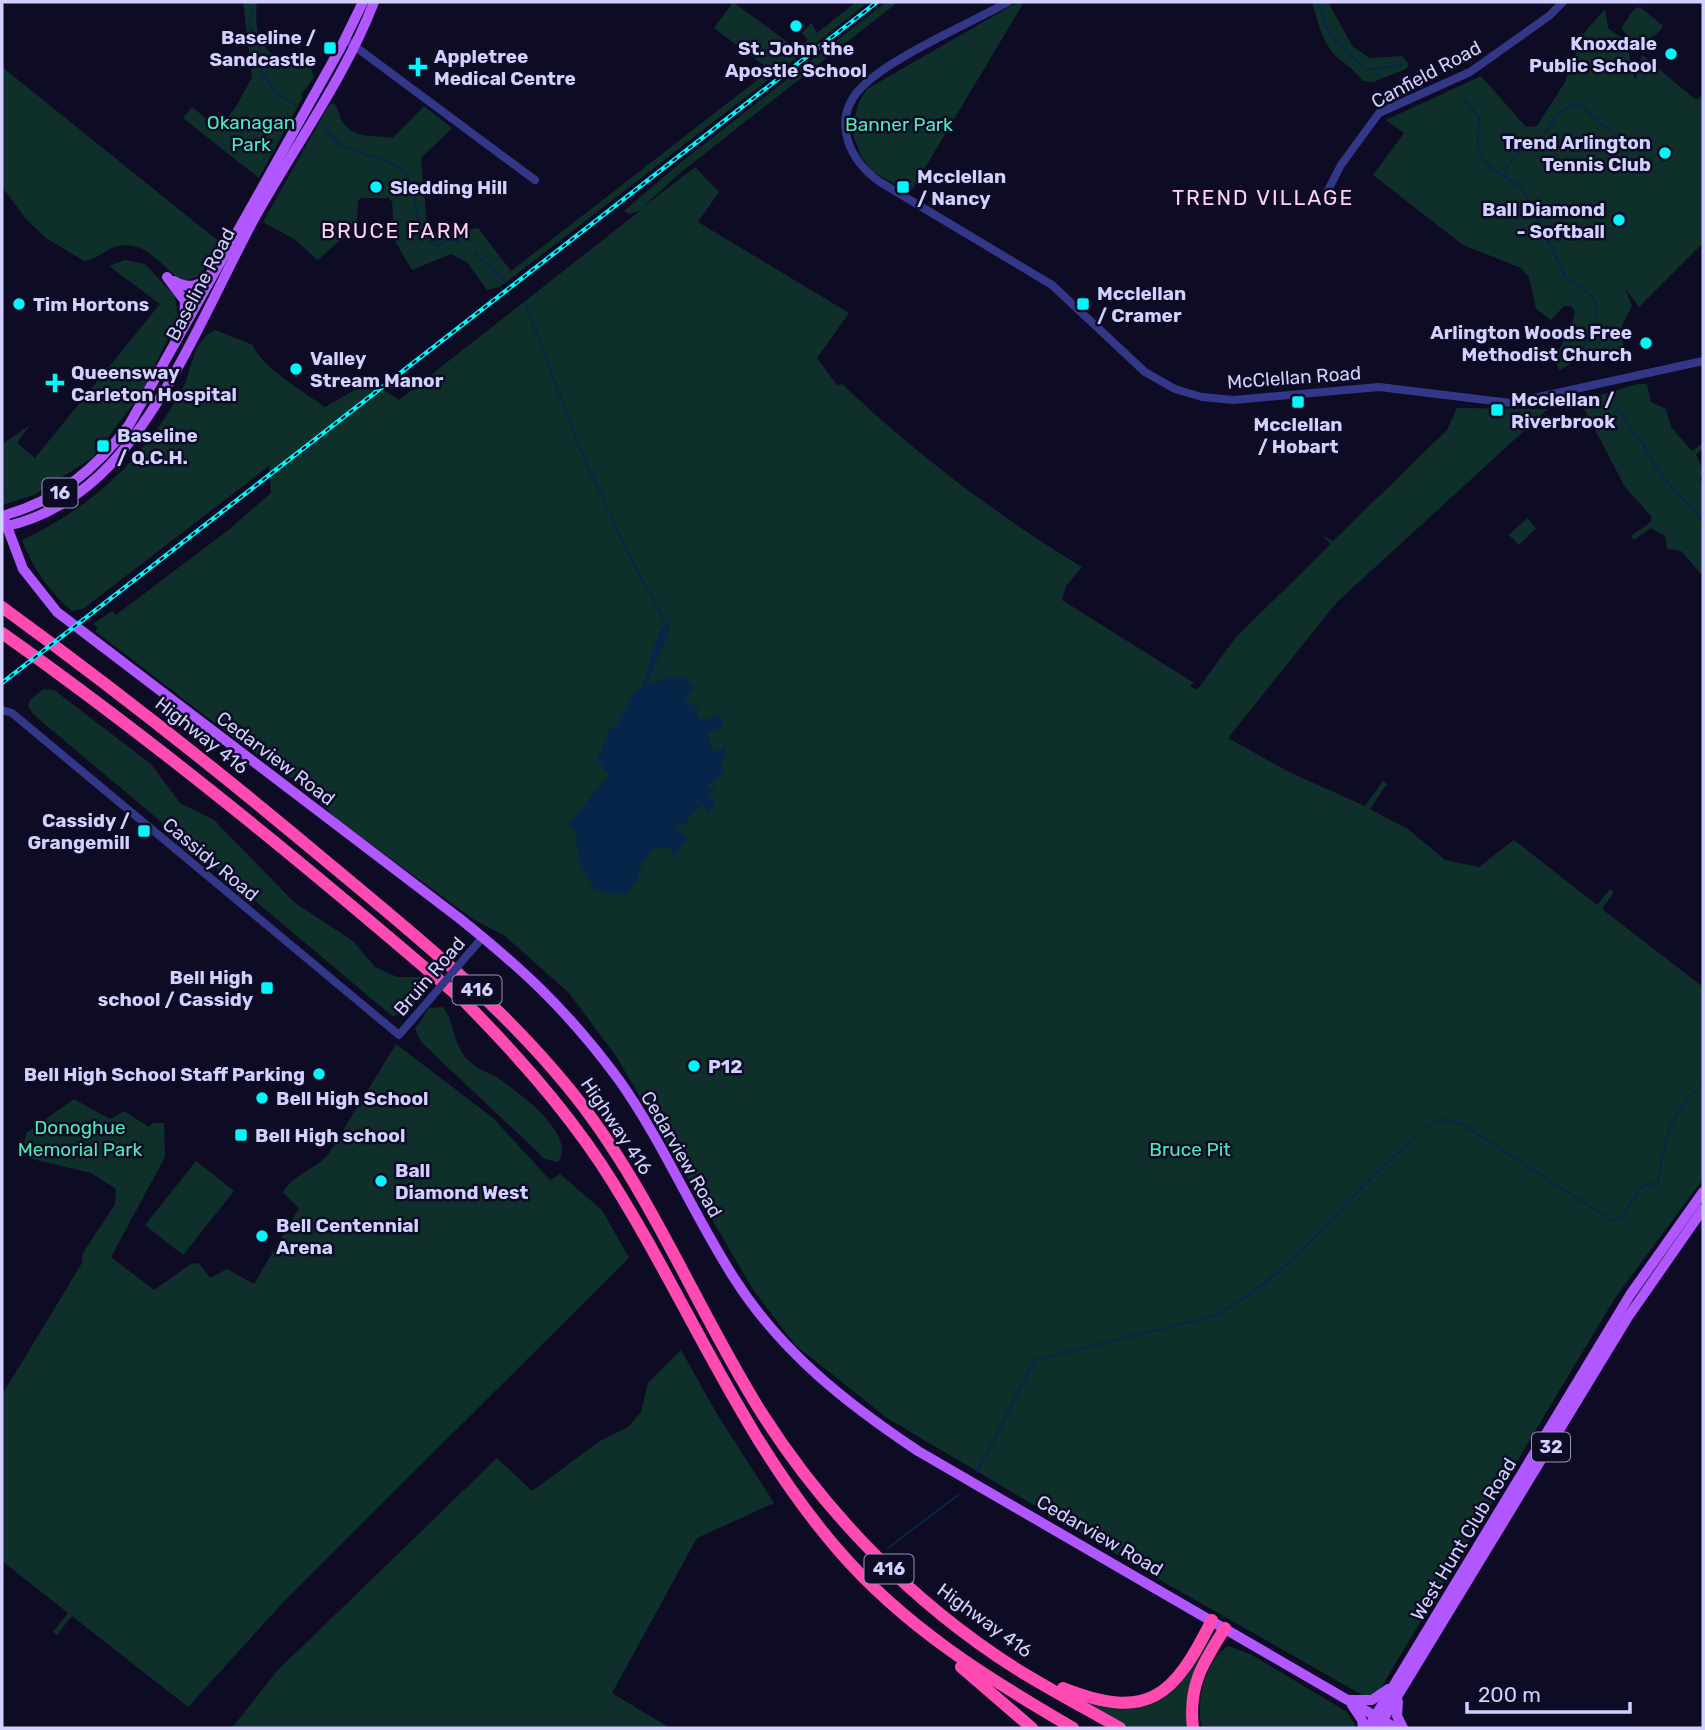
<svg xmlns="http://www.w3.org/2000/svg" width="1705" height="1730" font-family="Rubik,sans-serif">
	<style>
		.green { fill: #0f2f2b }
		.water { fill: #072549 }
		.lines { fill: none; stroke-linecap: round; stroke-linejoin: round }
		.stream { stroke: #072549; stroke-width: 2 }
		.minor { stroke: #333788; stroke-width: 8 }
		.major { stroke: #b157ff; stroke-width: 10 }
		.highway { stroke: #ff4bb1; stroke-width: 12 }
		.rail-casing { stroke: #00f8fb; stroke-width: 4.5 }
		.rail { stroke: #0e0c25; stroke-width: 2; stroke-dasharray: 5; stroke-linecap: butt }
		.minor-bridge { stroke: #333788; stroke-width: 8 }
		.poi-dot { fill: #00f8fb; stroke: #0e0c25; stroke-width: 2.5 }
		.labels { text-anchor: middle; stroke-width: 5; stroke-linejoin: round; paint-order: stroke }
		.shield { fill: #0e0c25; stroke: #9695be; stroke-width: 2 }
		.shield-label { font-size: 18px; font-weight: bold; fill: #d1d0ff }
		.poi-label { font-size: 19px; font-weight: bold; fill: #d1d0ff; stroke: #0e0c25; text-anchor: start }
		.street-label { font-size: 19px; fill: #d1d0ff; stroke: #0e0c25 }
		.park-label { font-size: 19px; fill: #50eab6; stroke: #0e0c25 }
		.neighbourhood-label { font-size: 21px; letter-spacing: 2px; fill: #ffd2f3; stroke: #0e0c25 }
	</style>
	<rect width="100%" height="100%" fill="#0e0c25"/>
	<g class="green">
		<path d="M243,2H257C252,46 268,60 310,67L314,77L301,95L303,97L259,178L183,118L192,107L218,128L236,107L252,77Z"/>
		<path d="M733,2L797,49L808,40L802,33L811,23L817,33L856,2H869L500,287L487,290L467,262L451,254L412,270L395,241L392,202L389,198H361L358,201L357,225L318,260L294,239L263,222L329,105L334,103C339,109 339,118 344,124C355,139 377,135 393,138L424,106L452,128L421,158L427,226L435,237L478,228L511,271L770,70L714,28Z"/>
		<path d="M886,2H898L680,173L642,208L695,167L719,192L698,222L849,313L817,358L837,385L842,384C916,454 995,514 1082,567L1066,586L1062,600L1194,683L1190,686L1197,690L1236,637L1331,544L1322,535L1333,541L1447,430L1457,408L1548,409L1337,602L1228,738L1289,772L1365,806L1383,781L1387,784L1370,809L1408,829L1445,860L1479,867L1514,840L1597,905L1610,889L1614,892L1602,909L1703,987V1179L1615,1298L1373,1701L1160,1580L887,1418L795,1345L754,1291L616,1056L569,993L505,936L473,919L335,818L304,783L292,779L234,738L95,631L98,628L93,624L112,611L116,615L227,531L271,493L269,466L83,609L72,611C48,590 34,570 22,540C71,518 114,484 147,442C159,428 181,395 187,378C192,362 197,337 215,330L253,345C259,365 307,394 325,407L370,381L399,400L641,210L629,214L624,211L680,163Z"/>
		<path d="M1018,2H1024L910,193L872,171L861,156L851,129L859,102L867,89Z"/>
		<path d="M1312,2H1328L1353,47L1370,58L1402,56L1409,64L1406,69L1373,82L1363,81C1355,71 1348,66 1338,58C1322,44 1318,21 1312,2Z"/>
		<path d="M1640,7L1663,26C1652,44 1633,45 1621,28L1634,9Z"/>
		<path d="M1605,9L1608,28L1626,41L1635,80L1642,55L1696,100L1701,96L1703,98V243L1639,307L1625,288L1632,306L1622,326L1624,353L1621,359L1612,355L1603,358L1589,352L1559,371L1555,357L1572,325L1575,311L1571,306H1564L1551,320L1536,309L1529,277L1521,268L1463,245L1373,175L1404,133L1386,120L1481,76L1526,127L1537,126L1565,82L1584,33Z"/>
		<path d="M2,67L222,244L198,277L183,281C160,267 146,238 115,247C104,251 96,259 84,261L46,238L26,219L2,187Z"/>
		<path d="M125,260L145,264L175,296L178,318L141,394L92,458L34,495L2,505V444L30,425L17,443L35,458L160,304L109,266Z"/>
		<path d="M1638,384H1647L1651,402L1666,409L1671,427L1692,451L1703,443V449L1696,454L1703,471L1700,480L1703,485V576L1681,551L1667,549L1665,536L1651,528L1634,540L1631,536L1651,522V516L1625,487L1580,401Z"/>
		<path d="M1527,518L1536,528L1519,545L1509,535Z"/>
		<path d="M43,689L54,690L151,764L180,803L214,820L295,903L353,941L375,967L397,977H420L424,986C418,999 406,1014 392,1016L34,715L28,706L29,701Z"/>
		<path d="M443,1007C456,1024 451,1042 468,1060C475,1068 487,1072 496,1077C517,1091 578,1135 558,1162L545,1159L421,1042L415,1029L429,1008Z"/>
		<path d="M396,1044L493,1118L550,1180L560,1174L602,1210L629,1258L287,1598L188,1707L72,1616L57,1635L53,1632L68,1613L2,1561V1395L82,1263L83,1253L115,1204L116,1189L91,1173L32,1159L23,1153L26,1133L74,1099L110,1119L124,1111L149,1127L153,1123H164L165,1157L111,1257L154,1290L191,1264L199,1263L210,1278L227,1269L254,1284L299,1208L283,1192C294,1174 314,1170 328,1155Z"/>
		<path d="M196,1161L234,1191L183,1255L145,1225Z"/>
		<path d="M681,1350L717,1414L774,1503L697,1538L612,1693L670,1728H232L277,1671L497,1458L532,1491L600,1441L628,1427L641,1412L648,1383Z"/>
		<path d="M1212,1638C1194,1668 1183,1692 1190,1728H1129L1080,1700L1117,1709L1141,1705Z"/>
		<path d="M1228,1646L1252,1655L1347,1712L1357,1728H1202C1195,1702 1205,1662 1228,1646Z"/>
	</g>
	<path class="water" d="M668,619L669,631L646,685L671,676L687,679L693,687L685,700L698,709V718L710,719L719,714L723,720L722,728L707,733L713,753L727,746L721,766L725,773L706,786L716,789L708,794L715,803L708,814L704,804L687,819V824L678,826L676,829L687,838L673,857L670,848L656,847L644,859L635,884L626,894L614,895L594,889L578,858L576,836L569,824L609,774L597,760L609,730L616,727L632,695L643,686L657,638Z"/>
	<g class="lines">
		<g class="stream">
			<path d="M1318,2L1330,35L1366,70L1402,65"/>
			<path d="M253,9L249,25L260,48L261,71L276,94L295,105"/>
			<path d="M1464,100L1479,117C1479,127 1476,143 1479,152C1485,168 1512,178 1523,191L1565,276L1592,296L1596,302L1597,311L1582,351"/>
			<path d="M324,129L341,146L393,164L405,173L412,185L418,221L415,227L416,233L438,246L449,239L461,242"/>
			<path d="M1504,171L1523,146L1533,148C1553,130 1549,113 1578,103L1613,134L1629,139"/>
			<path d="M475,253L504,281"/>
			<path d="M525,302L581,451L629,555L664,620"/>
			<path d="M1616,408L1643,444L1656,469L1703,521"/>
			<path d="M4,490L6,496"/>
			<path d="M1427,1128L1439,1119L1460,1123L1611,1220L1622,1217L1642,1186L1658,1183C1663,1145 1671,1108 1703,1085"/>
			<path d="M977,1472L1035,1360L1214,1316C1294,1276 1346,1194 1414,1139"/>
			<path d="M888,1548L958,1495"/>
		</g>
		<g class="minor">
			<path d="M1008,2C969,24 886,59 859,90C831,122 850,161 880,182L1052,285L1145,372L1175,389L1202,397L1234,400L1379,387L1511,403L1703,361"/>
			<path d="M345,39L535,180"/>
			<path d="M1326,194L1341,165L1379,113L1470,72L1549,16L1563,2"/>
			<path d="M2,710L12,713L399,1035L430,999"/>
			<path d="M469,953L483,937"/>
		</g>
		<g class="major">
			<path d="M167,277L185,301L184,321"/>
			<path d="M174,281C189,290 201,286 211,273"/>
			<path d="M2,516C57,501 95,470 129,425L341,47L363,2"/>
			<path d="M3,516L23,569L57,612L459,918C524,970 569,1012 619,1080C663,1142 693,1214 734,1278C781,1352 846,1403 918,1451L1396,1728"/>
			<path d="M2,527C44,519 82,495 111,464C171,399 211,299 253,221C292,150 346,76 374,2"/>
			<path d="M1350,1700H1372L1388,1689"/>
			<path d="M1398,1702L1397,1716L1403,1728"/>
			<path d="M1352,1705L1362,1720L1363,1728"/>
			<path d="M1368,1728L1630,1295L1703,1192"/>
			<path d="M1378,1728L1628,1317L1703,1209"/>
		</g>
		<g class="highway">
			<path d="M2,607C115,689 225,776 332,866C415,935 498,1002 567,1086C648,1184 694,1305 761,1412C825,1513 913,1603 1015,1668C1049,1689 1085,1708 1120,1728"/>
			<path d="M2,633C163,747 315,873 465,1002C515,1053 561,1104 601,1164C684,1291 738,1435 839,1551C905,1627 987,1678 1073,1728"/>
			<path d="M961,1667L1032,1728"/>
			<path d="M1063,1688C1149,1722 1174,1696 1212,1620"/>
			<path d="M1193,1728C1188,1685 1203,1663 1225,1628"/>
		</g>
		<g class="rail-casing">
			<path id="rail" d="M2,683L877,2"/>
		</g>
		<use href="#rail" class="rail"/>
		<path class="minor-bridge" d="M430,999L469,953"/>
	</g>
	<g class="poi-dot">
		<circle cx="796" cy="26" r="7"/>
		<rect x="323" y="41" width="14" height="14" rx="3.5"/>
		<circle cx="1671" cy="54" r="7"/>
		<path d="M414.5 56.5h7v7h7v7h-7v7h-7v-7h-7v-7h7z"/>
		<circle cx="1665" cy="153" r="7"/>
		<circle cx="376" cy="187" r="7"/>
		<rect x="896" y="180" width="14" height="14" rx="3.5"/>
		<circle cx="1619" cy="220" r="7"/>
		<circle cx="19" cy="304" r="7"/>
		<rect x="1076" y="297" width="14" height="14" rx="3.5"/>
		<circle cx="1646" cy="343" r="7"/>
		<circle cx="296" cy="369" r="7"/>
		<path d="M51.5 372.5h7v7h7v7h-7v7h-7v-7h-7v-7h7z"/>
		<rect x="1291" y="395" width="14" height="14" rx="3.5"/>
		<rect x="1490" y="403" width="14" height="14" rx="3.5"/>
		<rect x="96" y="439" width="14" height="14" rx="3.5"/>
		<rect x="137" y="824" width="14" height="14" rx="3.5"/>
		<rect x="260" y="981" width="14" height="14" rx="3.5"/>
		<circle cx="694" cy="1066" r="7"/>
		<circle cx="319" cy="1074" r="7"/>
		<circle cx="262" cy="1098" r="7"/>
		<rect x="234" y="1128" width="14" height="14" rx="3.5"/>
		<circle cx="381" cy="1181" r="7"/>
		<circle cx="262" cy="1236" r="7"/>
	</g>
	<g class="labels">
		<g class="shield">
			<rect x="42.5" y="478.5" width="35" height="29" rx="5"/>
			<rect x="452.5" y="975.5" width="49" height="29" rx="5"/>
			<rect x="1532" y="1432.5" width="38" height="29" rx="5"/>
			<rect x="864.5" y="1554.5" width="49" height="29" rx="5"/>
		</g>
		<g class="shield-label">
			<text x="60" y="499">16</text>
			<text x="477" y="996">416</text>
			<text x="1551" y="1453">32</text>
			<text x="889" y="1575">416</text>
		</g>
		<g class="poi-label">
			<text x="316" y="44" text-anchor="end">Baseline /<tspan x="316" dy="22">Sandcastle</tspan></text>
			<text x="1657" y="50" text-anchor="end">Knoxdale<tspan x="1657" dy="22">Public School</tspan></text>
			<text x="796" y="55" text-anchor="middle">St. John the<tspan x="796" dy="22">Apostle School</tspan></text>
			<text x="434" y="63">Appletree<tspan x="434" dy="22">Medical Centre</tspan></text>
			<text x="1651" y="149" text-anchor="end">Trend Arlington<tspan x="1651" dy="22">Tennis Club</tspan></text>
			<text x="917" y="183">Mcclellan<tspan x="917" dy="22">/ Nancy</tspan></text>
			<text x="390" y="194">Sledding Hill</text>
			<text x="1605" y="216" text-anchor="end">Ball Diamond<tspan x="1605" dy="22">- Softball</tspan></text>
			<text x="1097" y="300">Mcclellan<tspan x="1097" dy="22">/ Cramer</tspan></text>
			<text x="33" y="311">Tim Hortons</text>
			<text x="1632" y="339" text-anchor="end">Arlington Woods Free<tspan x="1632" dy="22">Methodist Church</tspan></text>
			<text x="310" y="365">Valley<tspan x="310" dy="22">Stream Manor</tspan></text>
			<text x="71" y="379">Queensway<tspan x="71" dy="22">Carleton Hospital</tspan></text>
			<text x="1511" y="406">Mcclellan /<tspan x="1511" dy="22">Riverbrook</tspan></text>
			<text x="1298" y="431" text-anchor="middle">Mcclellan<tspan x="1298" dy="22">/ Hobart</tspan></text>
			<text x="117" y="442">Baseline<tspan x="117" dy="22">/ Q.C.H.</tspan></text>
			<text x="130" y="827" text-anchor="end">Cassidy /<tspan x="130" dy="22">Grangemill</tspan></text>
			<text x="253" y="984" text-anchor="end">Bell High<tspan x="253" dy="22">school / Cassidy</tspan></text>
			<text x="708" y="1073">P12</text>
			<text x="305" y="1081" text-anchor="end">Bell High School Staff Parking</text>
			<text x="276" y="1105">Bell High School</text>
			<text x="255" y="1142">Bell High school</text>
			<text x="395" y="1177">Ball<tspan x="395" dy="22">Diamond West</tspan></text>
			<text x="276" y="1232">Bell Centennial<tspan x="276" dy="22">Arena</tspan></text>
		</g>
		<g class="street-label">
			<text transform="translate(1426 74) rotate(-28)" y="7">Canfield Road</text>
			<text transform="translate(200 284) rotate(-62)" y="7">Baseline Road</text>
			<text transform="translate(1294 377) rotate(-4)" y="7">McClellan Road</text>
			<text transform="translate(202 735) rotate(38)" y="7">Highway 416</text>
			<text transform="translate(276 758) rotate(37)" y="7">Cedarview Road</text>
			<text transform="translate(211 859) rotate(40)" y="7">Cassidy Road</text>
			<text transform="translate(429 976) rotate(-49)" y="7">Bruin Road</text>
			<text transform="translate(617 1126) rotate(56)" y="7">Highway 416</text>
			<text transform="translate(682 1154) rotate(60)" y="7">Cedarview Road</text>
			<text transform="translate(1100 1535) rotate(30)" y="7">Cedarview Road</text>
			<text transform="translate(1463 1539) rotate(-59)" y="7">West Hunt Club Road</text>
			<text transform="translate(985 1620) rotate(36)" y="7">Highway 416</text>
		</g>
		<g class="park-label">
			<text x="251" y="129">Okanagan<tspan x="251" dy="22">Park</tspan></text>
			<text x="899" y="131">Banner Park</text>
			<text x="80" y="1134">Donoghue<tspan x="80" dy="22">Memorial Park</tspan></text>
			<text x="1190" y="1156">Bruce Pit</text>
		</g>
		<g class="neighbourhood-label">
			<text x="1263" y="205">TREND VILLAGE</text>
			<text x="396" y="238">BRUCE FARM</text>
		</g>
	</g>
	<rect width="1705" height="1730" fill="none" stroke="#d1d0ff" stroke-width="7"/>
	<path d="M1467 1702v10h163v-10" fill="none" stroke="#d1d0ff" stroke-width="3.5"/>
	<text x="1478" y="1702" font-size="21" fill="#d1d0ff" stroke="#0e0c25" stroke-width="5" paint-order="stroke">200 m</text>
</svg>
